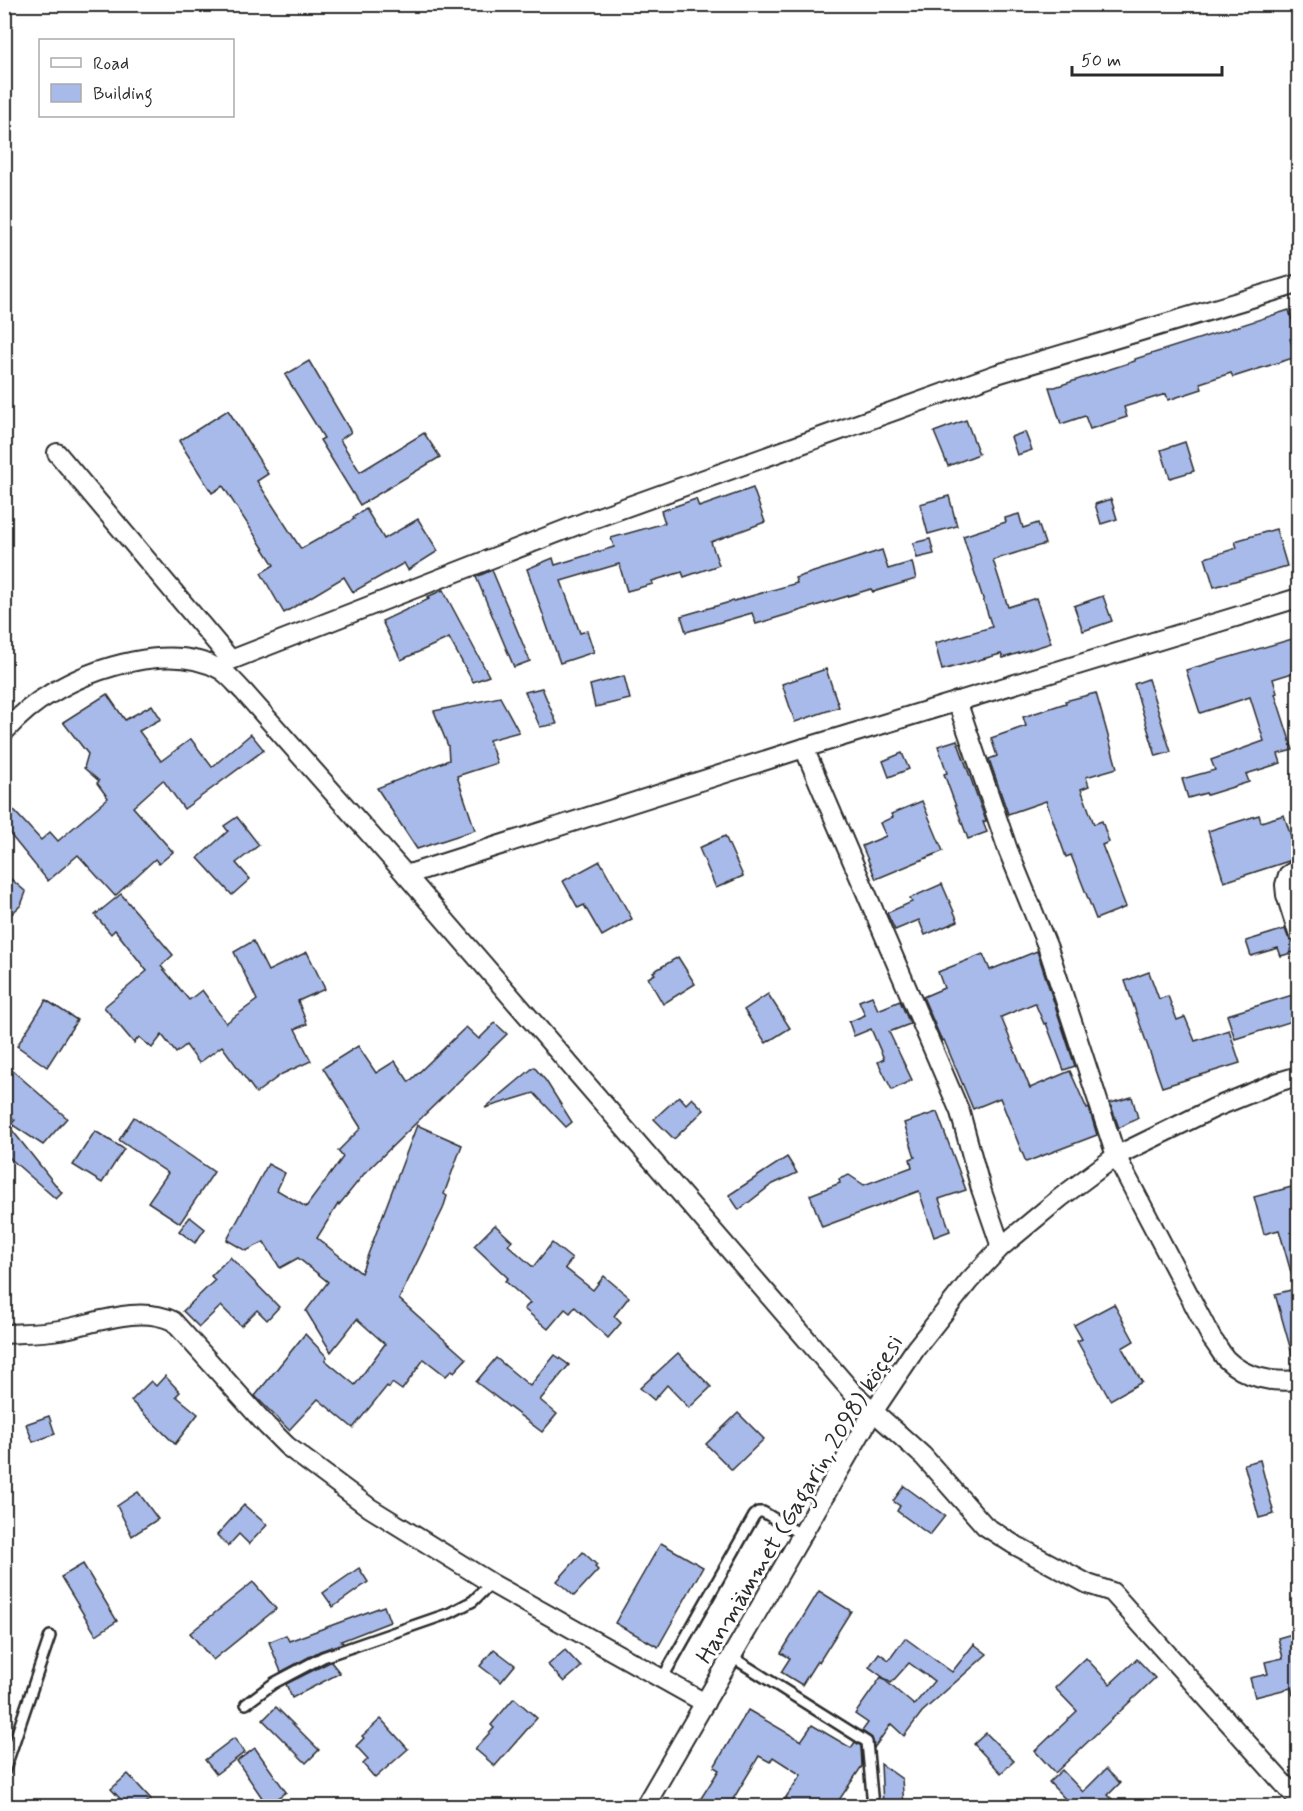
<svg xmlns="http://www.w3.org/2000/svg" width="1303" height="1811" font-family="Mynerve,sans-serif">
	<style>
		.building { fill: #a8bae9; stroke: #2b2b2b; stroke-width: 1.5 }
		.lines { fill: none; stroke-linecap: round; stroke-linejoin: round }
		.service-casing { stroke: #2b2b2b; stroke-width: 14 }
		.minor-casing { stroke: #2b2b2b; stroke-width: 22 }
		.service { stroke: #fff; stroke-width: 9 }
		.minor { stroke: #fff; stroke-width: 18 }
		.labels { text-anchor: middle; stroke-width: 6; stroke-linejoin: round; paint-order: stroke }
		.street-label { font-size: 24px; fill: #2b2b2b; stroke: #fff }
	</style>
	<rect width="100%" height="100%" fill="#fff"/>
	<filter id="ink" filterUnits="userSpaceOnUse"><feTurbulence type="fractalNoise" baseFrequency=".0167" numOctaves="2"/><feDisplacementMap in="SourceGraphic" scale="12" xChannelSelector="R" yChannelSelector="G"/><feConvolveMatrix kernelMatrix="1 2 1 2 8 2 1 2 1" color-interpolation-filters="sRGB"/></filter>
	<g filter="url(#ink)">
		<g class="building">
			<path d="M1289,310L1297,336L1290,339L1296,357L1233,377L1231,373L1200,383L1202,389L1168,400L1166,394L1124,407L1127,417L1090,429L1085,416L1061,424L1049,387H1055L1135,361V359Z"/>
			<path d="M309,361L351,432L340,440L360,472L424,433L440,457L360,505L320,440L324,438L285,375Z"/>
			<path d="M228,410L268,474L257,481L301,549L354,519L353,517L366,509L384,539L418,519L438,551L408,570L404,563L353,592L344,577L284,613L261,573L274,565L223,486L212,493L179,441Z"/>
			<path d="M966,420L979,454L948,466L934,432Z"/>
			<path d="M1025,432L1032,450L1017,455L1011,437Z"/>
			<path d="M1185,442L1194,471L1170,478L1161,450Z"/>
			<path d="M753,488L765,522L711,542L719,565L684,577L682,572L652,581L653,584L627,591L619,564L561,581L580,633L587,631L594,652L560,663L527,569L553,558L555,565L614,547L611,538L665,523L661,511L696,499L699,507Z"/>
			<path d="M949,496L957,526L928,534L920,504Z"/>
			<path d="M1111,499L1117,519L1101,524L1095,504Z"/>
			<path d="M1019,514L1023,528L1038,523L1045,544L993,560L1008,607L1036,598L1051,643L1003,658L1001,654L942,670L935,643L992,627L963,536L1006,522L1005,518Z"/>
			<path d="M1276,529L1287,566L1214,587L1205,558L1237,548L1235,541Z"/>
			<path d="M930,539L934,554L917,558L913,543Z"/>
			<path d="M882,550L888,569L912,562L916,579L873,592L871,589L756,624L752,613L686,632L681,616L797,583L795,578Z"/>
			<path d="M492,570L530,661L514,667L476,577Z"/>
			<path d="M443,590L489,676L473,682L449,638L401,660L382,621L429,599L427,597Z"/>
			<path d="M1103,596L1112,621L1083,631L1074,606Z"/>
			<path d="M1299,637V671L1273,679L1277,693L1275,694L1293,750L1278,754L1281,763L1246,774L1249,782L1207,795L1206,793L1188,798L1182,779L1215,770L1211,760L1264,741L1250,697L1200,713L1186,670Z"/>
			<path d="M826,669L839,707L795,722L782,684Z"/>
			<path d="M624,676L630,699L595,707L590,685Z"/>
			<path d="M1148,679L1171,752L1156,756L1134,684Z"/>
			<path d="M542,688L557,724L540,727L525,692Z"/>
			<path d="M1096,693L1117,768L1086,777L1089,786L1081,789L1094,824L1102,821L1109,842L1102,845L1126,907L1096,919L1071,855L1066,857L1046,801L1008,814L989,759L997,756L991,738L1026,726L1023,717L1066,703L1065,701Z"/>
			<path d="M107,694L125,720L152,705L161,719L139,731L161,761L191,739L212,767L251,734L264,750L184,809L163,780L133,807L173,852L159,864L155,859L115,896L78,855L48,881L4,827V800L41,840L50,832L58,841L108,798L97,783L99,781L84,768L88,754L63,722Z"/>
			<path d="M500,697L519,732L489,740L497,763L457,776L475,830L417,849L377,788L449,760L448,746L434,711Z"/>
			<path d="M957,740L986,821L983,822L987,832L968,839L944,774L947,773L938,746Z"/>
			<path d="M902,753L909,769L889,777L883,761Z"/>
			<path d="M922,801L943,851L876,879L862,846L886,836L880,823L893,817L891,814Z"/>
			<path d="M1259,815L1261,822L1284,815L1298,858L1224,882L1208,831Z"/>
			<path d="M237,817L259,845L236,863L250,879L232,895L198,858L228,831L224,826Z"/>
			<path d="M725,836L743,876L716,888L699,848Z"/>
			<path d="M600,861L632,919L602,936L584,905L578,908L563,881Z"/>
			<path d="M4,873L26,892L21,905L4,921Z"/>
			<path d="M942,884L958,921L925,935L919,920L895,930L887,913L912,902L910,898Z"/>
			<path d="M121,894L173,955L161,966L189,1000L202,990L226,1023L257,1000L234,952L253,941L268,971L307,952L325,989L298,1001L307,1024L295,1029L311,1061L282,1074L256,1093L222,1046L199,1063L186,1045L176,1053L162,1035L152,1048L139,1037L134,1043L104,1007L147,971L115,930L111,934L95,915Z"/>
			<path d="M1285,929L1288,937L1296,944L1298,951L1281,956L1278,948L1251,956L1246,941Z"/>
			<path d="M1037,951L1075,1066L1064,1070L1046,1023L1044,1024L1035,1003L1001,1017L1030,1088L1070,1071L1087,1109L1089,1108L1097,1135L1026,1162L1000,1098L973,1109L944,1040L942,1041L923,997L944,988L938,972L983,954L990,970Z"/>
			<path d="M678,957L695,984L663,1004L648,978L655,974L653,972Z"/>
			<path d="M1149,972L1159,999L1168,996L1177,1020L1185,1017L1195,1041L1229,1030L1240,1063L1162,1087L1125,981Z"/>
			<path d="M1299,993V1019L1235,1039L1227,1015Z"/>
			<path d="M768,994L790,1028L766,1043L744,1010Z"/>
			<path d="M872,996L878,1010L900,1001L910,1024L889,1032L912,1080L892,1090L878,1062L884,1059L871,1029L854,1036L849,1022L865,1015L859,1001Z"/>
			<path d="M46,1000L77,1020L47,1067L17,1046Z"/>
			<path d="M495,1023L507,1034L364,1174L339,1205L338,1204L317,1238L361,1273L417,1125L462,1145L444,1194L447,1196L443,1209L399,1299L466,1359L454,1372L452,1370L446,1376L424,1359L402,1390L392,1383L389,1388L387,1386L353,1428L318,1399L289,1430L255,1396L305,1334L327,1357L325,1360L355,1385L385,1344L357,1319L331,1352L306,1311L328,1282L298,1258L280,1268L264,1242L246,1251L227,1240L268,1164L285,1173L277,1190L306,1207L343,1157L338,1151L361,1128L323,1068L358,1046L376,1073L395,1061L409,1082L466,1027L479,1039Z"/>
			<path d="M4,1063L67,1118L43,1145L11,1124L15,1120L4,1111Z"/>
			<path d="M534,1067L546,1081L572,1122L566,1127L534,1093L485,1108Z"/>
			<path d="M679,1096L686,1104L692,1098L704,1110L674,1139L654,1119Z"/>
			<path d="M1132,1097L1138,1118L1119,1128L1110,1103Z"/>
			<path d="M937,1112L966,1190L939,1199L950,1231L934,1237L919,1191L822,1227L810,1195L840,1183L839,1179L849,1175L864,1185L912,1167L910,1159L915,1157L904,1123Z"/>
			<path d="M134,1117L214,1172L180,1223L148,1202L168,1173L119,1140Z"/>
			<path d="M4,1120L62,1193L56,1199L4,1153Z"/>
			<path d="M95,1131L124,1149L102,1183L73,1165Z"/>
			<path d="M787,1157L797,1173L771,1185L739,1210L729,1195Z"/>
			<path d="M1299,1185V1283H1294L1279,1230L1264,1234L1254,1197Z"/>
			<path d="M190,1217L205,1229L195,1243L179,1231Z"/>
			<path d="M495,1225L512,1241L508,1245L533,1267L552,1243L572,1259L565,1268L593,1290L604,1276L629,1297L614,1316L621,1323L608,1338L575,1307L570,1313L565,1309L548,1329L524,1309L530,1303L505,1281L508,1278L474,1246Z"/>
			<path d="M230,1257L279,1307L267,1320L257,1310L241,1326L221,1306L199,1327L183,1311L215,1280L211,1276Z"/>
			<path d="M1291,1290L1299,1318V1360L1294,1361L1275,1294Z"/>
			<path d="M1114,1304L1134,1341L1122,1348L1142,1382L1110,1400L1077,1341L1082,1339L1074,1325Z"/>
			<path d="M678,1353L711,1387L689,1408L667,1385L654,1400L640,1388Z"/>
			<path d="M555,1355L569,1365L540,1400L557,1414L542,1432L476,1382L496,1358L530,1386Z"/>
			<path d="M165,1376L180,1392L176,1396L198,1414L175,1444L131,1401L151,1381L156,1386Z"/>
			<path d="M738,1413L764,1439L732,1470L706,1444Z"/>
			<path d="M49,1416L55,1434L33,1442L26,1424Z"/>
			<path d="M1260,1460L1274,1514L1259,1518L1244,1464Z"/>
			<path d="M904,1486L945,1516L930,1535L897,1511L900,1506L893,1501Z"/>
			<path d="M138,1492L158,1519L132,1536L117,1506Z"/>
			<path d="M244,1505L267,1525L249,1544L239,1534L228,1546L217,1535Z"/>
			<path d="M661,1543L703,1567L658,1647L615,1623Z"/>
			<path d="M583,1552L597,1565L595,1567L598,1570L574,1596L557,1581Z"/>
			<path d="M83,1564L117,1621L96,1635L61,1577Z"/>
			<path d="M359,1568L368,1582L333,1607L323,1593Z"/>
			<path d="M253,1582L276,1609L213,1660L190,1633Z"/>
			<path d="M819,1591L851,1611L819,1662L817,1661L802,1685L781,1672L790,1658L781,1653Z"/>
			<path d="M384,1606L390,1622L341,1641L343,1643L320,1651L281,1672L269,1642L286,1635L289,1641Z"/>
			<path d="M1299,1632V1694L1293,1695L1291,1688L1255,1697L1250,1678L1268,1674L1265,1662L1283,1658L1278,1638Z"/>
			<path d="M905,1638L952,1672L974,1644L987,1654L922,1712L904,1736L891,1724L874,1748L872,1738L862,1731L868,1723L855,1714L881,1677L914,1705L934,1681L909,1663L891,1683L869,1667L879,1653L889,1660Z"/>
			<path d="M494,1649L515,1665L501,1682L480,1666Z"/>
			<path d="M565,1650L581,1667L564,1682L548,1665Z"/>
			<path d="M1086,1658L1110,1684L1137,1659L1155,1678L1055,1773L1035,1751L1077,1711L1055,1688Z"/>
			<path d="M332,1661L331,1662L340,1673L292,1698L286,1684Z"/>
			<path d="M514,1698L537,1718L495,1766L475,1749L494,1728L491,1725Z"/>
			<path d="M276,1707L319,1750L306,1763L263,1720Z"/>
			<path d="M748,1710L801,1741L812,1725L851,1748L855,1742L861,1746L862,1766L835,1806H780L801,1775L773,1757L770,1762L759,1756L729,1806H696L719,1770L714,1767Z"/>
			<path d="M381,1719L408,1749L375,1778L363,1764L368,1759L356,1746L364,1738L362,1736Z"/>
			<path d="M986,1733L1014,1761L1001,1773L974,1744Z"/>
			<path d="M234,1738L245,1752L216,1774L205,1760Z"/>
			<path d="M255,1748L286,1792L267,1805L237,1761Z"/>
			<path d="M881,1764L902,1779L904,1806H883Z"/>
			<path d="M1106,1769L1120,1783L1108,1795L1119,1806H1069L1071,1805L1049,1782L1062,1770L1083,1792Z"/>
			<path d="M128,1774L151,1799L142,1806H127L111,1789Z"/>
		</g>
		<g class="lines">
			<g class="service-casing">
				<g id="service">
					<path d="M732,1657L867,1742L873,1806"/>
					<path d="M662,1679L754,1516L758,1512H763L802,1535"/>
					<path d="M246,1704L274,1683L323,1657L450,1613L473,1601L491,1583"/>
					<path d="M4,1772L50,1636"/>
				</g>
			</g>
			<g class="minor-casing">
				<g id="minor">
					<path d="M57,453L231,660L590,520L997,374L1298,284"/>
					<path d="M957,701L1008,850L1048,948L1116,1156L1212,1339C1217,1345 1221,1353 1226,1359C1245,1378 1273,1383 1298,1380"/>
					<path d="M4,732C18,717 32,704 50,694C94,667 172,642 221,670C229,675 237,685 244,692L406,875L853,1393L923,1456L985,1526L1013,1544L1088,1584L1112,1592L1298,1800"/>
					<path d="M804,748L960,1112L981,1189L1001,1247"/>
					<path d="M1298,869L1288,875L1285,885L1286,895L1298,933"/>
					<path d="M406,875L804,748L1298,598"/>
					<path d="M4,1334C23,1333 42,1333 60,1330C97,1323 138,1305 173,1321L267,1426L287,1446L370,1508L491,1583L705,1703"/>
					<path d="M645,1806L873,1412L916,1348L969,1281L1001,1247L1060,1198L1116,1156L1214,1108L1278,1082L1298,1076"/>
				</g>
			</g>
			<use href="#service" class="service"/>
			<use href="#minor" class="minor"/>
		</g>
	</g>
	<g class="labels">
		<g class="street-label">
			<text transform="translate(799 1499) rotate(-59)" y="8">Hanmämmet (Gagarin, 2098) köçesi</text>
		</g>
	</g>
	<rect width="1303" height="1811" fill="none" stroke="#fff" stroke-width="24"/>
	<rect x="12" y="12" width="1279" height="1787" fill="none" stroke="#2b2b2b" stroke-width="2" filter="url(#ink)"/>
	<rect x="39" y="39" width="195" height="78" fill="#ffffff" stroke="#aaaaaa" stroke-width="1.5"/>
	<rect x="51" y="58" width="30" height="9" fill="#ffffff" stroke="#aaaaaa" stroke-width="1.5"/>
	<text x="93" y="69" font-size="18" fill="#2b2b2b">Road</text>
	<rect x="51" y="84" width="30" height="18" fill="#a8bae9" stroke="#aaaaaa" stroke-width="1.5"/>
	<text x="93" y="99" font-size="18" fill="#2b2b2b">Building</text>
	<path d="M1072 66v9h150v-9" fill="none" stroke="#2b2b2b" stroke-width="3"/>
	<text x="1081" y="66" font-size="18" fill="#2b2b2b" stroke="#ffffff" stroke-width="4.5" paint-order="stroke">50 m</text>
</svg>
